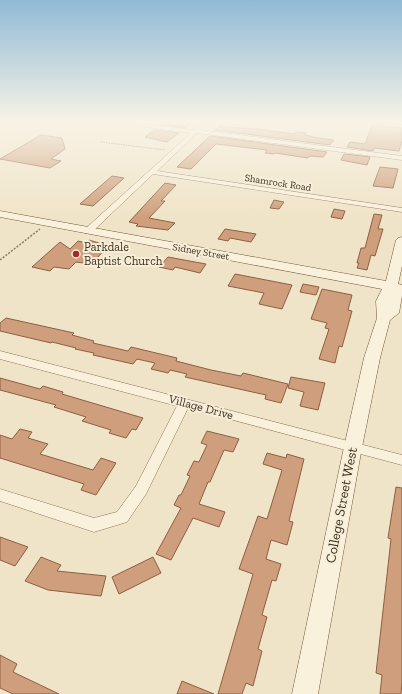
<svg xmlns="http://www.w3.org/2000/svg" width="402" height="694" font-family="'Zilla Slab',serif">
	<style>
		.building { fill: #cf9f7d; stroke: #8d5f41 }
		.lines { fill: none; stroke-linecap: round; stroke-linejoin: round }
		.street-casing { stroke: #8d765c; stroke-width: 1 }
		.secondary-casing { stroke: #6f573f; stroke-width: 1 }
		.path-far1 { stroke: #8d765c; stroke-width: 1; stroke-dasharray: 1.5 1; stroke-linecap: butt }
		.path { stroke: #8d765c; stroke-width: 1.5; stroke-dasharray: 2 1.5; stroke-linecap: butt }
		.street { fill: #faf1dc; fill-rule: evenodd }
		.secondary { fill: #faf1dc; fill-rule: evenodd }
		.poi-dot { fill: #9e2a2b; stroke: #f7eed8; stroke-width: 1.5 }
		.labels { text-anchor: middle; stroke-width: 4; stroke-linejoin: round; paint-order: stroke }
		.far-street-label { font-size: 10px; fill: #3d2e20; stroke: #f7eed8 }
		.poi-label { font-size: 12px; fill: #3d2e20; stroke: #f7eed8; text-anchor: start }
		.street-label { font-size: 12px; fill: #3d2e20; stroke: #f7eed8 }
		.near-street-label { font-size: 14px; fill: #3d2e20; stroke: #f7eed8 }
	</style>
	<rect width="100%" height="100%" fill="#f0e4c8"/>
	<g class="building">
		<path d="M165,121H191L186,128L160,125Z"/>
		<path d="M373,123H383L382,126L402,128V141L399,151L374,148L373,151L347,147L350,142L365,144Z"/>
		<path d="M220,126L249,129H257L294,134L296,132L306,133L305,135L318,138L334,140L330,145L215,130Z"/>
		<path d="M154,130L179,133L167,142L145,137Z"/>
		<path d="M41,135L62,138L65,149L51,159L61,161L50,168L0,159Z"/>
		<path d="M210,136L327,152L323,157L310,156L308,158L275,153L274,154L265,153L267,150L216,144L191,169L177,167Z"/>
		<path d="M344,154L370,157L367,165L341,160Z"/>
		<path d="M380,167L398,169L393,188L373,186Z"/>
		<path d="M112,176L124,178L93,206L80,204Z"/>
		<path d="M165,183L176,185L161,201H165L149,218L175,223L168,230L136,226L138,224L129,222Z"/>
		<path d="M274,200L284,202L279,209L270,208Z"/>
		<path d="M334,209L345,211L342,219L331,217Z"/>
		<path d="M374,214L382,215L378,229H383L375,256L371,255L367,270L357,268L359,263H357L361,248H365Z"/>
		<path d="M225,229L256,234L251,242L230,238L228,241L218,239Z"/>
		<path d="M89,240L108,246L98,257L83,263L76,262L69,269L54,267L50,271L32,267L60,242L70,249L78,241L86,243Z"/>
		<path d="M168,257L195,262L206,264L200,273L175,267L173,270L159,267Z"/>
		<path d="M235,274L292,285L282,309L259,304L264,293L228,286Z"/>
		<path d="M303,284L319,287L316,295L300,292Z"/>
		<path d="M322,289L352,295L348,310L352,311L342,347L339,346L335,363L319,359L329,329L325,328L327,323L311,319Z"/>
		<path d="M6,318L74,333L72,335L94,341L93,343L128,351L131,347L177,358L176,361L211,370L241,376L243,373L288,384L281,403L265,399L266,395L185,377L187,374L170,370L168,373L151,369L155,363L137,359L133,364L93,355L94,353L75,349L76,348L52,342L51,343L0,331V323Z"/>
		<path d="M291,377L325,383L318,410L300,406L304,392L288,388Z"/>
		<path d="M0,378L40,389L43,386L63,392L62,394L143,418L136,430L132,429L126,438L109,433L111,430L82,421L86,417L54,407L56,405L0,390Z"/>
		<path d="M20,429L32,432L28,438L48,444L40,454L93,470L101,458L116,463L96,495L81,490L84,484L0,458V435L12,439Z"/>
		<path d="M207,431L239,439L233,452L224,450L210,482H208L199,504L225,512L219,527L193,518L171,560L156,554L181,508L174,505L179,495H181L190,476L187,475L194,461L199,462L207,445L201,443Z"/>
		<path d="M267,453L286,458L287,454L304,459L289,521L293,522L287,545L271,540L266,559L281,564L276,581L272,580L262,615L267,617L258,649L262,651L253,686L246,683L242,694H218L253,574L239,569L258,516L267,519L282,470L263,464Z"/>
		<path d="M396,487L402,488V682L401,694H380L382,675L376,673L387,575L391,539L388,538Z"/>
		<path d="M0,537L28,547L15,566L0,560Z"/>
		<path d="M41,557L61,565L57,571L106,576L101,596L48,590L25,581Z"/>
		<path d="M153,557L161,573L119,594L112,577Z"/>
		<path d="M0,655L17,664L13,672L59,694H13L0,688Z"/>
		<path d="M182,681L214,694H177Z"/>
	</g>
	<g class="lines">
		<g class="street-casing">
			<g id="street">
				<path d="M204,121H210L200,130L402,156V160L197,133L157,171L402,208V212L153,174L91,233H85L84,231L85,229L191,133L145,127L143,126V124L194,130Z"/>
				<path d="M0,351L402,455V465L188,408L146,494L127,522L94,532L0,501V489L94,518L117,512L136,486L177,406L0,359Z"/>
			</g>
		</g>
		<g class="secondary-casing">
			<path id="secondary" d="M0,211L386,281L396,240L398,238L402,237V266L398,284L402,285V296L399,313L390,320L380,358L362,447L318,694H292L344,447L364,358L377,318L376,301L382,289L0,217Z"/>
		</g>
		<path class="path-far1" d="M101,142L165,150"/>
		<path class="path" d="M0,260L40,229"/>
		<use href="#street" class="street"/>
		<use href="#secondary" class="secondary"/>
	</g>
	<linearGradient id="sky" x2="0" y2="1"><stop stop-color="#8fbad6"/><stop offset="0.56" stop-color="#f8f3e6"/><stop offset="1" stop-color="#f8f3e6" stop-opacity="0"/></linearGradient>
	<rect width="402" height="218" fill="url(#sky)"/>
	<circle class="poi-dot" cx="76" cy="254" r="4"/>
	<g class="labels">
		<g class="far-street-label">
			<text transform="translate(278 182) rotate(9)" y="4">Shamrock Road</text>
			<text transform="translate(201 251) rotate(10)" y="4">Sidney Street</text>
		</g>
		<g class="poi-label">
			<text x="84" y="251">Parkdale<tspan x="84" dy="14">Baptist Church</tspan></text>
		</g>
		<g class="street-label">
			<text transform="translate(201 407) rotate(15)" y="4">Village Drive</text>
		</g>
		<g class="near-street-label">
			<text transform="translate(341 505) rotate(-79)" y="5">College Street West</text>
		</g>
	</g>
</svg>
